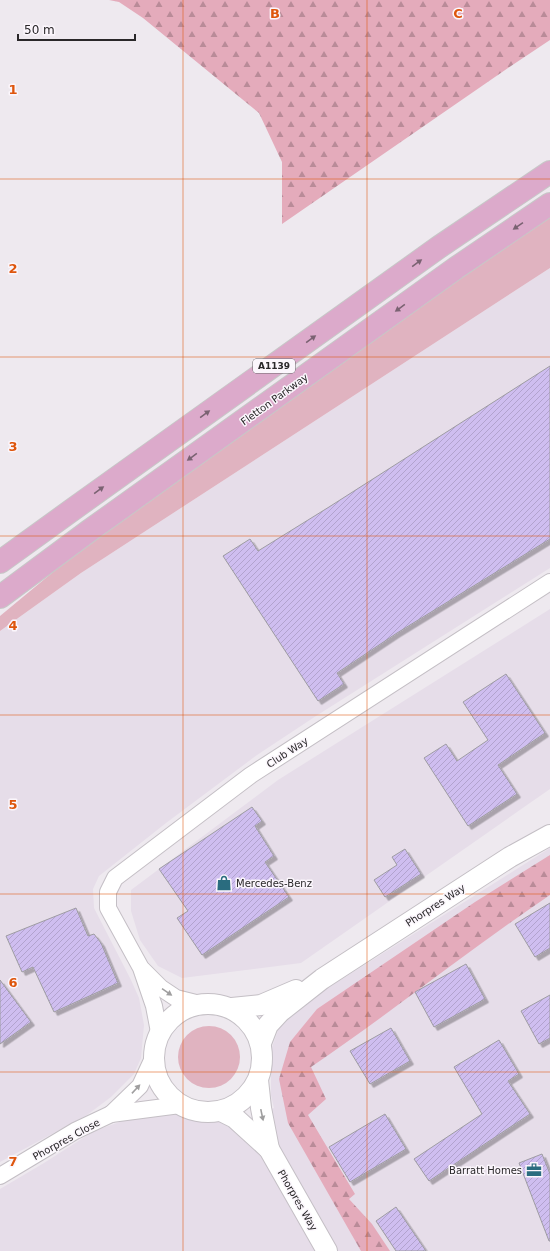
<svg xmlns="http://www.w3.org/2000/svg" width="550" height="1251" font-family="'DejaVu Sans',sans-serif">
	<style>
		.built { fill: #e6dde9 }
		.grass { fill: #e0b3c0 }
		.forest { fill: url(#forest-firs) }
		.building { fill: url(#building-hatch); stroke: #9e9ca2; filter: url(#shadow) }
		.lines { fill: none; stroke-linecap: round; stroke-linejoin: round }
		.minor-casing { stroke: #c4bfc5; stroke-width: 18 }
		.tertiary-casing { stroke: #c4bfc5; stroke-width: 22 }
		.trunk-casing { stroke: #c7c7c7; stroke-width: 24 }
		.minor { stroke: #fff; stroke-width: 16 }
		.tertiary { stroke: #fff; stroke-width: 20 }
		.trunk { stroke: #dcaacb; stroke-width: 22 }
		.oneway { fill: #7a6272 }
		.oneway2 { fill: #9f9e9f }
		.grid { fill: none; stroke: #de560d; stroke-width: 1; stroke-opacity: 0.55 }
		.labels { text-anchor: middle; stroke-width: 3; stroke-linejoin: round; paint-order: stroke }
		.shield { fill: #fbf6fc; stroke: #686568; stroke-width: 1 }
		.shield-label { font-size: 9px; font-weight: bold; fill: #292729 }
		.street-label { font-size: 10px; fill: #292729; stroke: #fbf6fc }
		.poi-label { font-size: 10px; fill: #292729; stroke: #fbf6fc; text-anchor: start }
		.grid-label { font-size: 13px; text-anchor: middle; font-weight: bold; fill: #de560d; stroke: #fbf6fc; stroke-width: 3; stroke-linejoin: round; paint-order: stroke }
	</style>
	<defs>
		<pattern id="forest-firs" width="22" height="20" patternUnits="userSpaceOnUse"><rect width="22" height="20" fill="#e4abbb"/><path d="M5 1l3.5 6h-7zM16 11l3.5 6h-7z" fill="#b98b98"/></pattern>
		<pattern id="building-hatch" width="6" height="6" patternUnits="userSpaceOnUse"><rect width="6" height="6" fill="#cfbef0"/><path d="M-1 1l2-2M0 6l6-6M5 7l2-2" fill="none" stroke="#b2a3ce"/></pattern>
		<filter id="shadow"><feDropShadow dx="3.5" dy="3.5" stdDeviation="0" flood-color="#0004"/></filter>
	</defs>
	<rect width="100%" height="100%" fill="#eee9ef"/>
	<g class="built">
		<path d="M550,268V568L316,716L257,755L166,823L99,876L93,889L94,908L131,980L139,998L144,1025L141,1058L134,1074L111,1097L87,1115L0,1162V631L81,573Z"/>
		<path d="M550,609V789L301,963L182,978L158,966L140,940L131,911V890L278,780Z"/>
		<path d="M550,848V1251H0V1189L44,1163L94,1131L131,1118L168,1112L191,1113L221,1119L228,1127L274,1108L271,1095V1050L281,1022L301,1005Z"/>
	</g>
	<g class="grass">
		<path d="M550,217V268L81,573L0,631V616L64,563L303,387Z"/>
		<circle cx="209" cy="1057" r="31"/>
	</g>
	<g class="forest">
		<path d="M109,0H550V40L508,68L282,224V162L259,113L143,18L119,2Z"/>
		<path d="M550,855V895C469,950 392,1012 311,1067L326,1099L308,1115L355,1194L349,1199L372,1224L390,1251H361L288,1123L279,1079L290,1042L317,1009L475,902Z"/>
	</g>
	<g class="building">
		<path d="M550,366V539L397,633L337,673L344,684L318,701L223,556L250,539L258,551L329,507Z"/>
		<path d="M506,674L545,733L498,765L517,794L468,826L424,758L446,744L457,761L488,740L463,702Z"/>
		<path d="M252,807L262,821L255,826L274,856L265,862L289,897L202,955L177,918L188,911L159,869Z"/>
		<path d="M405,849L421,874L385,897L374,880L397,865L392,857Z"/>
		<path d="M550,903V948L535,957L515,924Z"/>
		<path d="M76,908L88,936L94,934L101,943L118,983L54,1012L33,967L22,972L6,936Z"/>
		<path d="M466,964L485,999L434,1027L415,992Z"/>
		<path d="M0,980L31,1022L0,1044Z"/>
		<path d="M550,995V1038L539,1044L521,1011Z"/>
		<path d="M391,1028L410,1061L370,1084L350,1051Z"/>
		<path d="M499,1040L519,1074L508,1081L530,1114L429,1181L414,1159L482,1114L454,1067Z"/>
		<path d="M385,1114L406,1149L350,1182L329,1147Z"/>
		<path d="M542,1154L550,1174V1241H549L519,1163Z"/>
		<path d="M396,1207L426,1251H396L376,1221Z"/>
	</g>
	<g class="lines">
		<g class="minor-casing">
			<g id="minor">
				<path d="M143,970L161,988L176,998L200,1004"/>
				<path d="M159,1032L154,1006L141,968L108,908V892L115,878L251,775L550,582"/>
				<path d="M111,1114L140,1086L153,1058"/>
				<path d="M0,1176L75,1131L111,1114L180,1105"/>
			</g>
		</g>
		<g class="tertiary-casing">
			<g id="tertiary">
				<circle cx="208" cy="1058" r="54"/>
				<path d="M232,1008L261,1005L296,990"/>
				<path d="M261,1043L268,1025L280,1012L322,979L510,857L550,835"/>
				<path d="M258,1080L261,1108L269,1149"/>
				<path d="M221,1111L235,1118L269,1149L327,1251"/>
			</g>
		</g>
		<g class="trunk-casing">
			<g id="trunk">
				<path d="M0,562L72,510L439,247L550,172"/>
				<path d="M0,597L89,531L456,268L550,204"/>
			</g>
		</g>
		<use href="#minor" class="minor"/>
		<use href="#tertiary" class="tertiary"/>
		<use href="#trunk" class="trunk"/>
	</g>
	<defs><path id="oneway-solid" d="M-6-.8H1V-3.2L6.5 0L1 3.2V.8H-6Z"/></defs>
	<g class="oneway">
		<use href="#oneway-solid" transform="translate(518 226) rotate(146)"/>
		<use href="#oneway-solid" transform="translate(417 263) rotate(-36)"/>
		<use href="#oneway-solid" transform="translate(400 308) rotate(144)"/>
		<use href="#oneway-solid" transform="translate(311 339) rotate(-36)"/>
		<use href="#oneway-solid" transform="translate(205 414) rotate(-36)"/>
		<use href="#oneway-solid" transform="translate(192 457) rotate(144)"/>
		<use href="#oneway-solid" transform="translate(99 490) rotate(-36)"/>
	</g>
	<g class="oneway2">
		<use href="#oneway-solid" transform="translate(167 992) rotate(34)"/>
		<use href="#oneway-solid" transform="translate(136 1089) rotate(-47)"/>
		<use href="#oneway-solid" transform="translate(262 1115) rotate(78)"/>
	</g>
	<path class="grid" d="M183,0V1251M367,0V1251M0,179H550M0,357H550M0,536H550M0,715H550M0,894H550M0,1072H550"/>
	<defs>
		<g id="shop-bare" transform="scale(1.2)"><path d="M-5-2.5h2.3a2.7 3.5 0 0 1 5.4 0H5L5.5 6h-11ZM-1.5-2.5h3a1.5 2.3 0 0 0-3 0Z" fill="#2a6c7f" stroke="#fbf6fc" stroke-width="2.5" paint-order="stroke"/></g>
		<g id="office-bare" transform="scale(1.2)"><path d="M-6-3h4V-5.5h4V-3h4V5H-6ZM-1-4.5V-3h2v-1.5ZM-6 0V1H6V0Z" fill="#2a6c7f" stroke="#fbf6fc" stroke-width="2.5" paint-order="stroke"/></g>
	</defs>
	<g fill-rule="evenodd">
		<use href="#shop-bare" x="224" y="883"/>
		<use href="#office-bare" x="534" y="1170"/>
	</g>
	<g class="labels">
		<rect class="shield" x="253" y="359" width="42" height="14" rx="3"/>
		<g class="shield-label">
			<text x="274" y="369">A1139</text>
		</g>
		<g class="street-label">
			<text transform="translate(274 399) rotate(-36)" y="4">Fletton Parkway</text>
			<text transform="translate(287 752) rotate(-33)" y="4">Club Way</text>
			<text transform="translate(435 905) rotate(-33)" y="4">Phorpres Way</text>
			<text transform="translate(66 1139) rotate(-29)" y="4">Phorpres Close</text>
			<text transform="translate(298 1200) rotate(60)" y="4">Phorpres Way</text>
		</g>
		<g class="poi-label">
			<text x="236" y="887">Mercedes-Benz</text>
			<text x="522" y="1174" text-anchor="end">Barratt Homes</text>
		</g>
	</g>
	<g class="grid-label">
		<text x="275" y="18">B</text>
		<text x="458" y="18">C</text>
		<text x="13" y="94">1</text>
		<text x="13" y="273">2</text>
		<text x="13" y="451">3</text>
		<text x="13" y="630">4</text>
		<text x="13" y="809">5</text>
		<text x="13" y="987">6</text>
		<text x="13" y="1166">7</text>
	</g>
	<path d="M18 34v6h117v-6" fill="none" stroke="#292729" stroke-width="2"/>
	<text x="24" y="34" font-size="12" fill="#292729" stroke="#fbf6fc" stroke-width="3" paint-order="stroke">50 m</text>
</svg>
